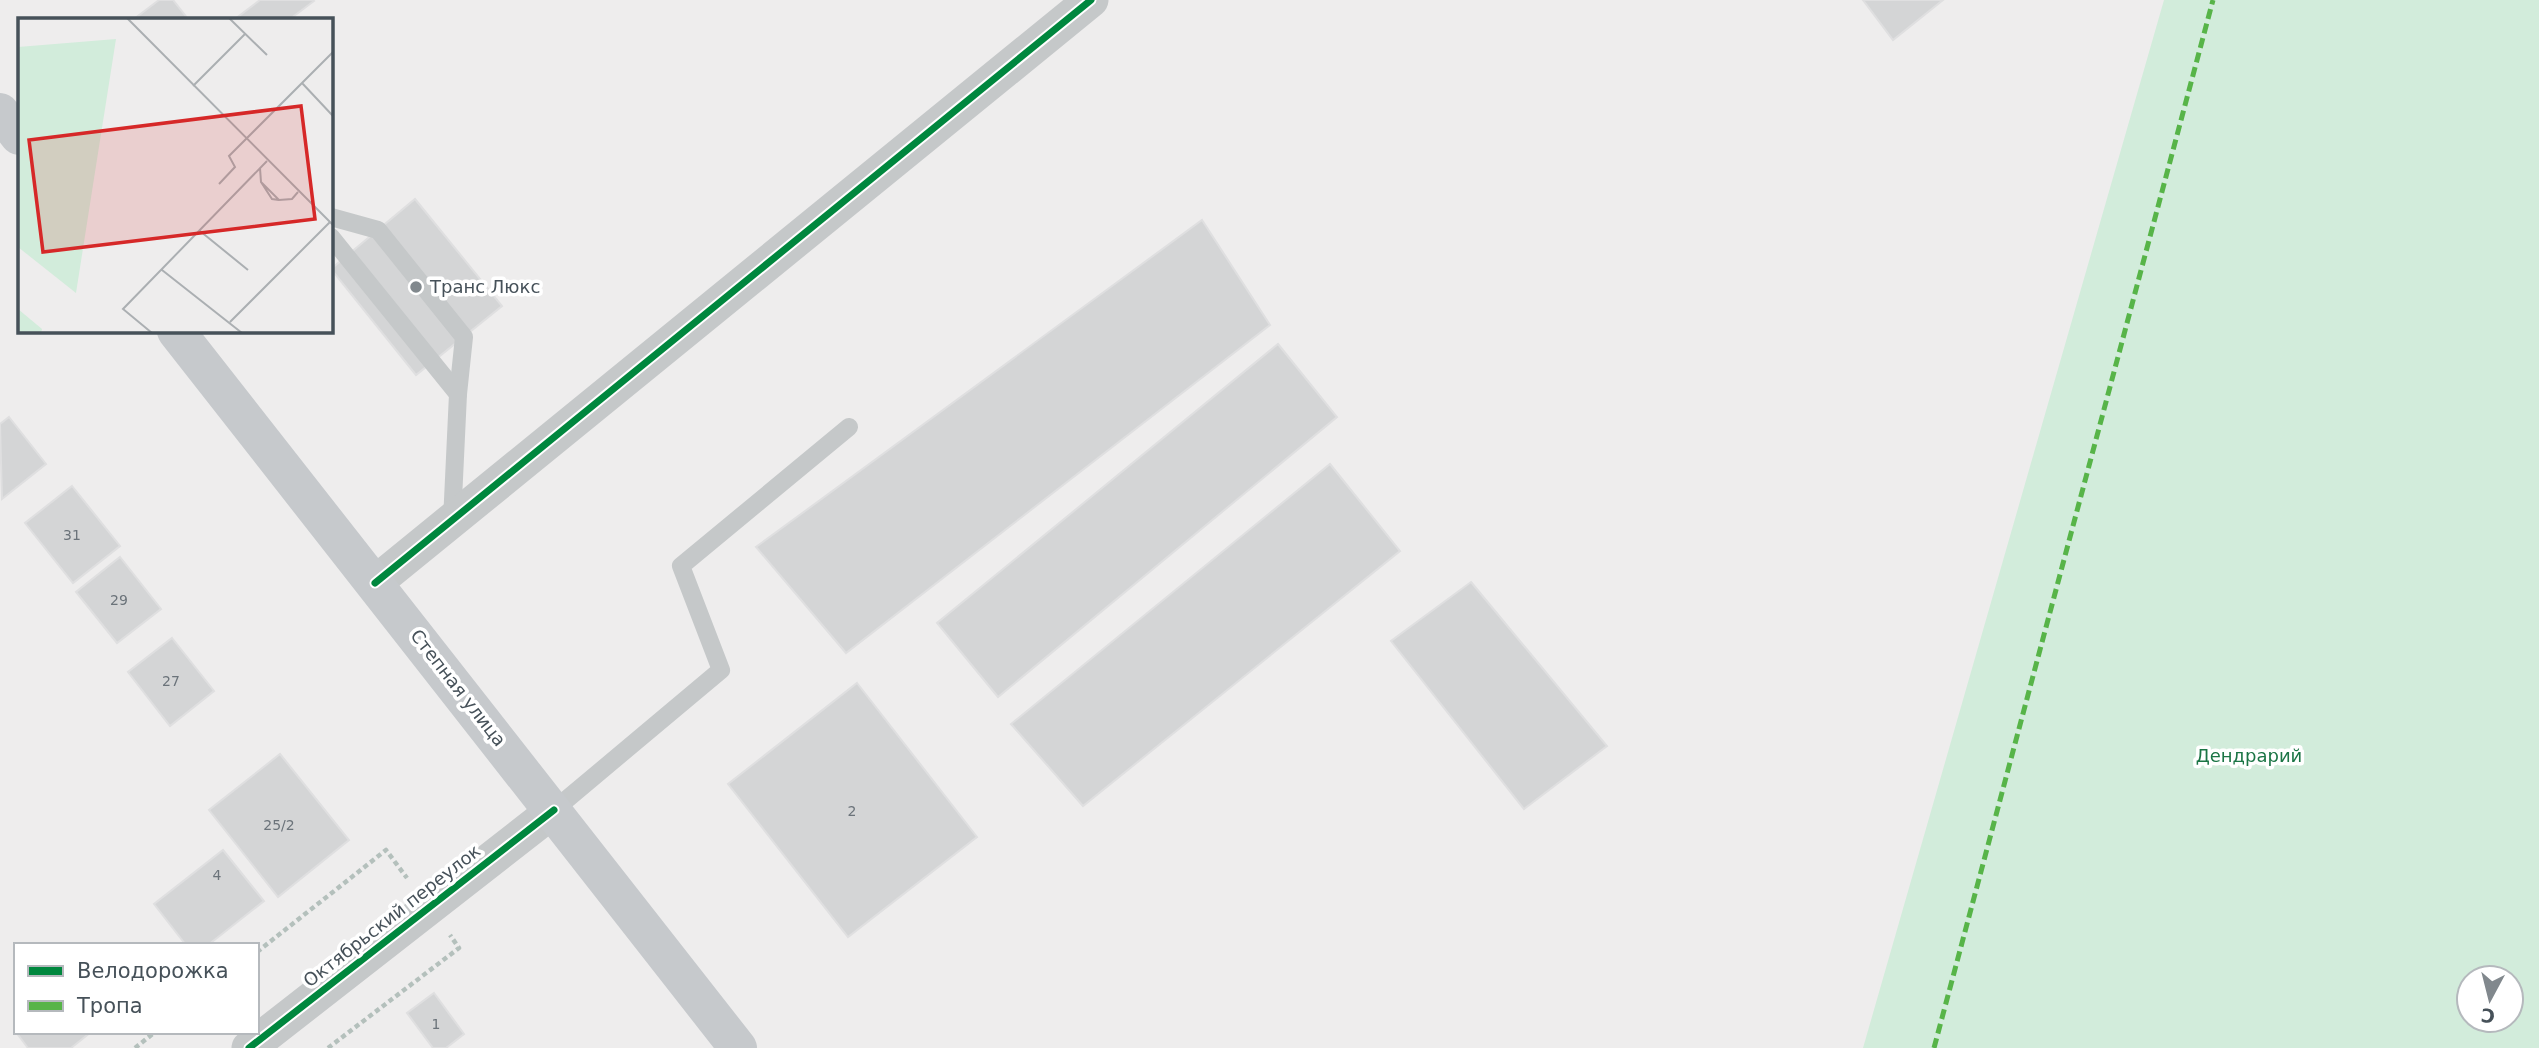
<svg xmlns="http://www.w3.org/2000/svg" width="2539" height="1048" font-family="'DejaVu Sans',sans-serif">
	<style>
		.green { fill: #d2ecdb; fill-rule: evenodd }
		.building { fill: #d4d5d6; stroke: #dfdfe0; stroke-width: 2 }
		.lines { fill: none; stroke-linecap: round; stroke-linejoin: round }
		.path { stroke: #b4c0bc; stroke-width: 4.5; stroke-dasharray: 5 3.5; stroke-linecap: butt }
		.lane { stroke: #c5c8c9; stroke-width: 18 }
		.street { stroke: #c5c8c9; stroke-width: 35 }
		.secondary { stroke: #c6c9cc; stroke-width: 38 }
		.quiet { stroke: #57b448; stroke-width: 5; stroke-dasharray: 10 5; stroke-linecap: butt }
		.cycleway-casing { stroke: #fff; stroke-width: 11 }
		.cycleway { stroke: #00873e; stroke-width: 7 }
		.poi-dot { fill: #81888d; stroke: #fff; stroke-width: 2.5 }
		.labels { text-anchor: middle; stroke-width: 7; stroke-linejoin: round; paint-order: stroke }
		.number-label { font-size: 14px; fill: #6b737a }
		.poi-label { font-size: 18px; fill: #465159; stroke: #fff; text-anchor: start }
		.street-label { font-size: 18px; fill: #465159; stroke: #fff }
		.park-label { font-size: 18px; fill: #1b7545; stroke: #fff }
		.inset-road { fill: none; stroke: #abafb2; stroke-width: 2 }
		.view { fill: #d62828; fill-opacity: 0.15; stroke: #d62828; stroke-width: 3.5 }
		.inset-edge { fill: none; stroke: #465159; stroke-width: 3.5 }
	</style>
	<rect width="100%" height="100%" fill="#eeeded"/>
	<path class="green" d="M2164,0H2539V1048H1863ZM2469,978H2511V1020H2469Z"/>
	<g class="building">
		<path d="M159,0H173L188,19H134Z"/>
		<path d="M260,0H313L314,1L290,19H235Z"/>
		<path d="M1863,0H1943L1893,40Z"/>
		<path d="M415,199L502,306L416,375L331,269Z"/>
		<path d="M1202,220L1270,325L846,653L756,547Z"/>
		<path d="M1278,344L1337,417L998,697L937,623Z"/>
		<path d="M9,417L46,464L2,499L0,424Z"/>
		<path d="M1330,464L1400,551L1083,806L1011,724Z"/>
		<path d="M72,486L120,546L73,583L25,523Z"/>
		<path d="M120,557L161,609L117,643L76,592Z"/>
		<path d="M1471,582L1607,746L1524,809L1391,641Z"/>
		<path d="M172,638L214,691L170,726L128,672Z"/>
		<path d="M857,683L977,837L848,937L728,784Z"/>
		<path d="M280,754L349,840L278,897L209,810Z"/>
		<path d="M223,850L264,901L208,945H186L154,904Z"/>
		<path d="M434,993L464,1034L446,1048H433L407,1013Z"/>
		<path d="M16,1032H91L71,1048H28Z"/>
	</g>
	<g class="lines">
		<g class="path">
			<path d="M257,952L386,850L407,878"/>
			<path d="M135,1048L155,1032"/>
			<path d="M328,1048L459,948L450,935"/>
		</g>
		<g class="lane">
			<path d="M331,217L378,230L464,337L458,394"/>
			<path d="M331,237L458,394L452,521"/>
			<path d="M554,810L721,670L681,566L849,427"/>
		</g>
		<g class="street">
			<path d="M375,583L1091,0"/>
			<path d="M249,1048L554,810"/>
		</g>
		<g class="secondary">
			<path d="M0,112L19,136"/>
			<path d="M176,331L738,1048"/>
		</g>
		<path class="quiet" d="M1934,1048L2213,0"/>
		<g class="cycleway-casing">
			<g id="cycleway">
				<path d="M375,583L1091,0"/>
				<path d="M249,1048L554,810"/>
			</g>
		</g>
		<use href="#cycleway" class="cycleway"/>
	</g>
	<circle class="poi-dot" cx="416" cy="287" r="7"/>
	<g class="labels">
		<g class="number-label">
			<text x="72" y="540">31</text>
			<text x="119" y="605">29</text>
			<text x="171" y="686">27</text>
			<text x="852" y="816">2</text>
			<text x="279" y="830">25/2</text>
			<text x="217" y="880">4</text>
			<text x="436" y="1029">1</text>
		</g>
		<g class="poi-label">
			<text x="430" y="293">Транс Люкс</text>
		</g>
		<g class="street-label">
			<text transform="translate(458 688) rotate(52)" y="6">Степная улица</text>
			<text transform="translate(392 916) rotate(-38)" y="6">Октябрьский переулок</text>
		</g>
		<g class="park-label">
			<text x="2249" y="762">Дендрарий</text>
		</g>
	</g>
	<g transform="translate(18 18)">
		<rect width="315" height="315" fill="#eeeded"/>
		<path d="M98,21L58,275L0,229V29ZM0,291L24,311L23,315H0Z" fill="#d2ecdb"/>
		<path class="inset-road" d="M109,0L315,207M211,0L249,37M284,65L315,98M175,68L227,16M242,150L243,164L261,182L274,181L280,174M243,164L254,181L261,182M201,166L217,149L211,138L315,34M182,213L230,252M144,252L224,315M212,304L312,204M134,315L105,291L249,143"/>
		<path class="view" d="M283,88L297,201L25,234L11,122Z"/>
		<rect width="315" height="315" class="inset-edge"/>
	</g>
	<rect x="14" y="943" width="245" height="91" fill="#ffffff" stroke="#b5b9bd" stroke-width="2"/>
	<rect x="28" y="966" width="35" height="10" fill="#00873e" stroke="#b5b9bd" stroke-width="2"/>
	<text x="77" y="978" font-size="21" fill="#465159">Велодорожка</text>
	<rect x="28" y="1001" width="35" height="10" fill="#57b448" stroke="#b5b9bd" stroke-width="2"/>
	<text x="77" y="1013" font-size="21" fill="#465159">Тропа</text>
	<g transform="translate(2490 999) rotate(187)"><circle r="33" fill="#ffffff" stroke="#b5b9bd" stroke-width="2"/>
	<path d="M0-5L12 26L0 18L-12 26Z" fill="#81888d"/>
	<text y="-10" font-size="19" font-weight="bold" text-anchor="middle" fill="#465159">С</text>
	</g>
</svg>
